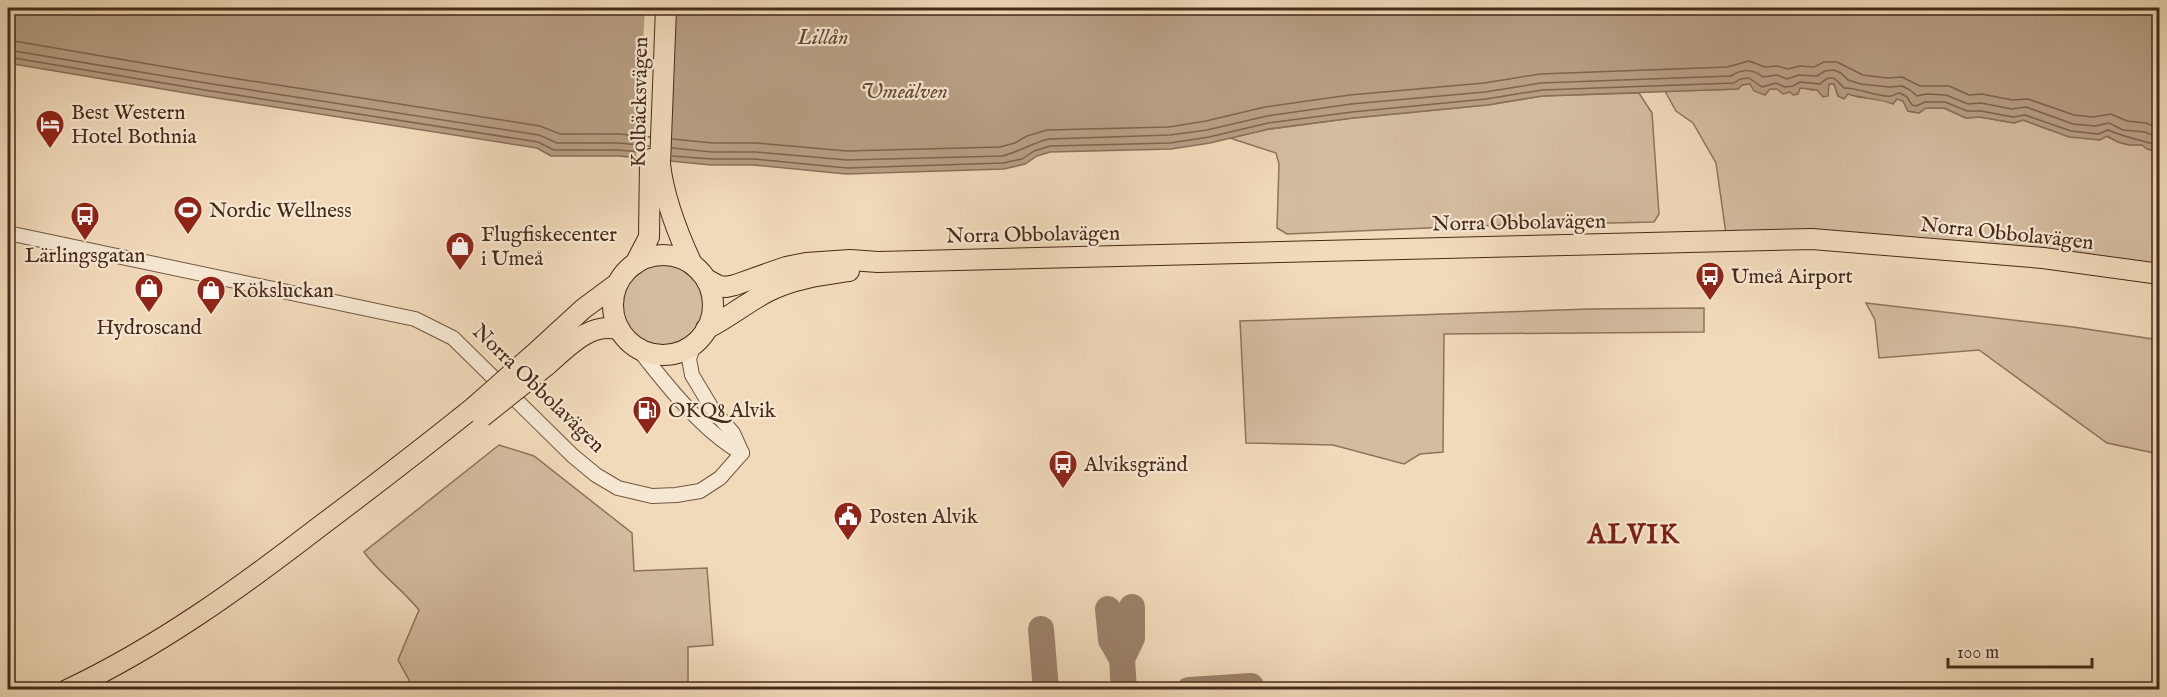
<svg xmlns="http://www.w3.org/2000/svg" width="2167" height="697" font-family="'IM FELL English',serif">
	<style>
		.green { fill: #d4bc9f; stroke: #8e735c; stroke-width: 1.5 }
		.water { fill: #b79e83; stroke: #8a7059; stroke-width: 1.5 }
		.pier { fill: #f1daba }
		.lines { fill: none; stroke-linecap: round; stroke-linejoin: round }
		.shore { stroke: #7f644e; stroke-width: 1.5 }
		.taxiway { stroke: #9c826a; stroke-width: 26 }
		.minor-casing { stroke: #725641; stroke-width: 16 }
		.highway-casing { stroke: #472a19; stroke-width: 22 }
		.minor { stroke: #f6e7d2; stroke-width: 14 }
		.highway { stroke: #f1daba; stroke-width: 20 }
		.highway-bridge-casing { stroke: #472a19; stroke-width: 22; stroke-linecap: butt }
		.highway-bridge { stroke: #f1daba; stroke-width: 20 }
		.labels { text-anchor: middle; stroke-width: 4.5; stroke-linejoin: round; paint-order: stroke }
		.street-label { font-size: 21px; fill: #472a19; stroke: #f6e7d2 }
		.poi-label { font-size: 21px; fill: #472a19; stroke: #f6e7d2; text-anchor: start }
		.water-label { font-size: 22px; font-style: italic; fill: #634734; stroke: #f6e7d2 }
		.district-label { font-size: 27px; font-weight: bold; letter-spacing: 1.5px; fill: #7a1f14; stroke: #f6e7d2 }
	</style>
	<rect width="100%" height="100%" fill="#f1daba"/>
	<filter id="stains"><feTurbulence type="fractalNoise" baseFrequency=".00333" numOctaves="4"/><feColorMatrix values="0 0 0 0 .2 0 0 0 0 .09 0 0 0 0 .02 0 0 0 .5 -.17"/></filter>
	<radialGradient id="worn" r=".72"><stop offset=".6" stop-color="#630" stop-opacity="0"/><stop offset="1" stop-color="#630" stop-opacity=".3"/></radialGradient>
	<g class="green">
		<path d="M1750,83L1770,89L1806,88L1811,90L1827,89L1829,84H1834L1838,96L1848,93L1858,97L1884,100L1893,103L1897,98L1903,101L1908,111L1919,113L1926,108H1944L1966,118L1980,117L2014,123L2023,120L2050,130L2106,136L2118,142L2129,145H2142L2148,149L2159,152V274L1727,241L1716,163L1693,123L1676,111L1665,91L1738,89L1742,85Z"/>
		<path d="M1639,93L1652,113L1659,214L1654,222L1474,226L1287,234L1277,228L1279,164L1276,153L1230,138L1269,129L1353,118L1487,105L1542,96Z"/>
		<circle cx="662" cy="303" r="42"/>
		<path d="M1866,303L2073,327L2159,340V454L2107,443L1979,350L1879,358L1875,320Z"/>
		<path d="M1704,308V332L1444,334L1443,452L1420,454L1404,464L1333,445L1246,443L1240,321L1589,309Z"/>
		<path d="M499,445L534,456L632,533L634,571L707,568L713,645L688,647V689H414L398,660L419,610C402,589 380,574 364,552Z"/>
	</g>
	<path class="water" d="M8,8H2159V152L2147,149L2142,145H2129L2118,142L2107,136L2100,140L2069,137L2023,120L2014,123L1980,117L1966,118L1944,108H1926L1919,113L1908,111L1903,101L1897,99L1893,104C1878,98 1863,99 1848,94L1844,99L1838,96L1834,84H1829L1828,96L1823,97L1817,90L1800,88L1798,94L1793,95L1790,92L1783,94L1777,89H1770L1765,95L1754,91L1750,84L1742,85L1738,89L1542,96L1487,105L1353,118L1269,129L1210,143L1171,149L1050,152L1037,156L1025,164L1004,169L846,174L753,165H711L619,156H551L537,148L204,96L8,63Z"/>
	<path class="pier" d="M645,8H670L665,164L636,161Z"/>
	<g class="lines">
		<g class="shore">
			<path d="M8,40L207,74L540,126L560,134H620L650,137"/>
			<path d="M8,50L206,83L539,135L557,143H619L649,146"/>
			<path d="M8,57L205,90L538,142L554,150H619L641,152"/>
			<path d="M672,139L713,143H756L847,151L1000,147L1015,143L1027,136L1047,130L1169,127L1206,121L1265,107L1350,95L1484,83L1540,74L1727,67L1749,61L1765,67L1777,66L1788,69L1800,66L1814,67L1824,62H1837L1863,75L1888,78L1902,77L1920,86H1949L1969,95L1982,94L2012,100L2028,99L2074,115L2093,117L2111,114L2127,121L2146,123L2160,129"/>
			<path d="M672,148L712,152H755L847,160L1002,156C1019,152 1032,143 1049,139L1170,135L1207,130L1267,116L1351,104L1485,92L1541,83L1731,76C1742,69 1752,68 1763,77L1777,75L1787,79L1799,75L1817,76L1825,71L1834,70L1841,73L1848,80L1861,84L1889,87L1902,86L1910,90L1917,96L1926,94L1946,95L1968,104L1981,103L2012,109L2026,107L2073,124L2095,126L2109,123L2123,130L2145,132L2160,138"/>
			<path d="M672,156L712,159H754L847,168L1003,163L1022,159L1034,151L1050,146L1170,143L1209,137L1268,123L1352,112L1486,99L1542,90L1734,83L1740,79L1749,78L1762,87L1776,83L1785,87L1793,86L1800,82L1820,84C1832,73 1835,78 1844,88C1855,87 1882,98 1891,96C1895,95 1897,93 1900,93L1907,97L1912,105L1916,106L1925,102H1945L1967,111H1981L2013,117L2025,115L2071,131L2098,134L2108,130C2126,138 2142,140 2160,146"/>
		</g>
		<g class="taxiway">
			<path d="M1108,609L1111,640L1122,659L1124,690"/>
			<path d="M1041,629L1046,690"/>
			<path d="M1122,659L1132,638V607"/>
			<path d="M1189,690L1251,686"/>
		</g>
		<g class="minor-casing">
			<g id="minor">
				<path d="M8,233L415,319L453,338L573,456L596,475L618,488L652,496L676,495L700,491L720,478L742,453"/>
				<path d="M694,344L689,359L692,375L713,410L733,433L742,453"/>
				<path d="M636,346C663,381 703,432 742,453"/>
			</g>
		</g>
		<g class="highway-casing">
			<g id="highway">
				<path d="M666,8L660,164C664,199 677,232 692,264"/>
				<circle cx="663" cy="305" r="50"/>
				<path d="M635,264L649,237L650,159"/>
				<path d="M706,279L719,286L726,287L735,285L786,267L806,263L850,260L878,262L1812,239L2043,258L2160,274"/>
				<path d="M706,329C727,319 746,303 767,292C792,279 821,275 849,271"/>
				<path d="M534,354L583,309L618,283"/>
				<path d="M546,366C567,348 591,320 620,330"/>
				<path d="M67,690C158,647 240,588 319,527C371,488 423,448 474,407"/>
			</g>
		</g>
		<use href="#minor" class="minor"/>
		<use href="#highway" class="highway"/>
		<g class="highway-bridge-casing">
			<g id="highway-bridge">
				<path d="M474,407L534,354"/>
				<path d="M482,417L546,366"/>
			</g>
		</g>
		<use href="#highway-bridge" class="highway-bridge"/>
	</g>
	<defs>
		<g id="hotel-pin" transform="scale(1.5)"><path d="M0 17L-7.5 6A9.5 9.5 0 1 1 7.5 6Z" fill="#8f2418" stroke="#f6e7d2"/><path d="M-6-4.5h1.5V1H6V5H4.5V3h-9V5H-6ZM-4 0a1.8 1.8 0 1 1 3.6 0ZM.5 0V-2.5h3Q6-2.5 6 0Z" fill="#fff"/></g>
		<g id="stadium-pin" transform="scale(1.5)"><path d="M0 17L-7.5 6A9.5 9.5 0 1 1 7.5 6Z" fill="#8f2418" stroke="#f6e7d2"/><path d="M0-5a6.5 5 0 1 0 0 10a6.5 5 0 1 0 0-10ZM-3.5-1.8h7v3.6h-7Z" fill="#fff"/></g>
		<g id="bus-pin" transform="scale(1.5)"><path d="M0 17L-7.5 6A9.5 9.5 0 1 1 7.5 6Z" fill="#8f2418" stroke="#f6e7d2"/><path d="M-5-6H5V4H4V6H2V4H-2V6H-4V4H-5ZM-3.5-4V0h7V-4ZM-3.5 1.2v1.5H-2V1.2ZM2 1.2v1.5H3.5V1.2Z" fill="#fff"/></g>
		<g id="shop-pin" transform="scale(1.5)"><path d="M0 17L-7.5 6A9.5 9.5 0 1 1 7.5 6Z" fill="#8f2418" stroke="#f6e7d2"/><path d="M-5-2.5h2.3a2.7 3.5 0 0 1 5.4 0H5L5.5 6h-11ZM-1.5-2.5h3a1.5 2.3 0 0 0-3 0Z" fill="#fff"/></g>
		<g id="fuel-pin" transform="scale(1.5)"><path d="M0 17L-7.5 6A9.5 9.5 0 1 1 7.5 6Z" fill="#8f2418" stroke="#f6e7d2"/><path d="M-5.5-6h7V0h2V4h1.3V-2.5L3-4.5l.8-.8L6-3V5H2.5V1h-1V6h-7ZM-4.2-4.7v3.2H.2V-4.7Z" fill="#fff"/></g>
		<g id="civic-pin" transform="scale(1.5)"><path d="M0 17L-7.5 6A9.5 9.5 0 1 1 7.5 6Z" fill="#8f2418" stroke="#f6e7d2"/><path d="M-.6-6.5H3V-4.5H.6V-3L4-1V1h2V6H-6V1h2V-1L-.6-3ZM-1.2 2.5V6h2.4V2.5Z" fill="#fff"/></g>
	</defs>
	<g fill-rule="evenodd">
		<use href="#hotel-pin" x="50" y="124"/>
		<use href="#stadium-pin" x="188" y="210"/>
		<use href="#bus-pin" x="85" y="216"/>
		<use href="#shop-pin" x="460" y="246"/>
		<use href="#bus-pin" x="1710" y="276"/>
		<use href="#shop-pin" x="149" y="288"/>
		<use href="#shop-pin" x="211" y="290"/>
		<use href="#fuel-pin" x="647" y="410"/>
		<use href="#bus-pin" x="1063" y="464"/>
		<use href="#civic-pin" x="848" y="516"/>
	</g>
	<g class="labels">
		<g class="street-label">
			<text transform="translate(639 102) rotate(-89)" y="7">Kolbäcksvägen</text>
			<text transform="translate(1519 222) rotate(-1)" y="7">Norra Obbolavägen</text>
			<text transform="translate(2007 233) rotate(6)" y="7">Norra Obbolavägen</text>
			<text transform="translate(1033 234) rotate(-1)" y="7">Norra Obbolavägen</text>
			<text transform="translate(539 388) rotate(44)" y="7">Norra Obbolavägen</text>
		</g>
		<g class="poi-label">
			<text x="71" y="119">Best Western<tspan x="71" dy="24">Hotel Bothnia</tspan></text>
			<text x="209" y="217">Nordic Wellness</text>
			<text x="481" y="241">Flugfiskecenter<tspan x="481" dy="24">i Umeå</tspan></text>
			<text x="85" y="262" text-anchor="middle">Lärlingsgatan</text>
			<text x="1731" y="283">Umeå Airport</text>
			<text x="232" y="297">Köksluckan</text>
			<text x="149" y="334" text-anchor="middle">Hydroscand</text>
			<text x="668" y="417">OKQ8 Alvik</text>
			<text x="1084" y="471">Alviksgränd</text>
			<text x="869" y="523">Posten Alvik</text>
		</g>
		<g class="water-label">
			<text x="823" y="44">Lillån</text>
			<text x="904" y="98">Umeälven</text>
		</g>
		<g class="district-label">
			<text x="1634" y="543">ALVIK</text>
		</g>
	</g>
	<rect width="2167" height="697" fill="none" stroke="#f1daba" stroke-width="30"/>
	<rect x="9" y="9" width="2149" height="679" fill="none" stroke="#472a19" stroke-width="3"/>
	<rect x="15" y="15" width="2137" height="667" fill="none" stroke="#472a19" stroke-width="1.5"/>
	<path d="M1948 658v9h144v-9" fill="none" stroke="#472a19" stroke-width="3"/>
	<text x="1957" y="658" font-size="18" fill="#472a19" stroke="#f6e7d2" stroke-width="4.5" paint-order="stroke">100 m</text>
	<rect width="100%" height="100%" filter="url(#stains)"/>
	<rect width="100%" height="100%" fill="url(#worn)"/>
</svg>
